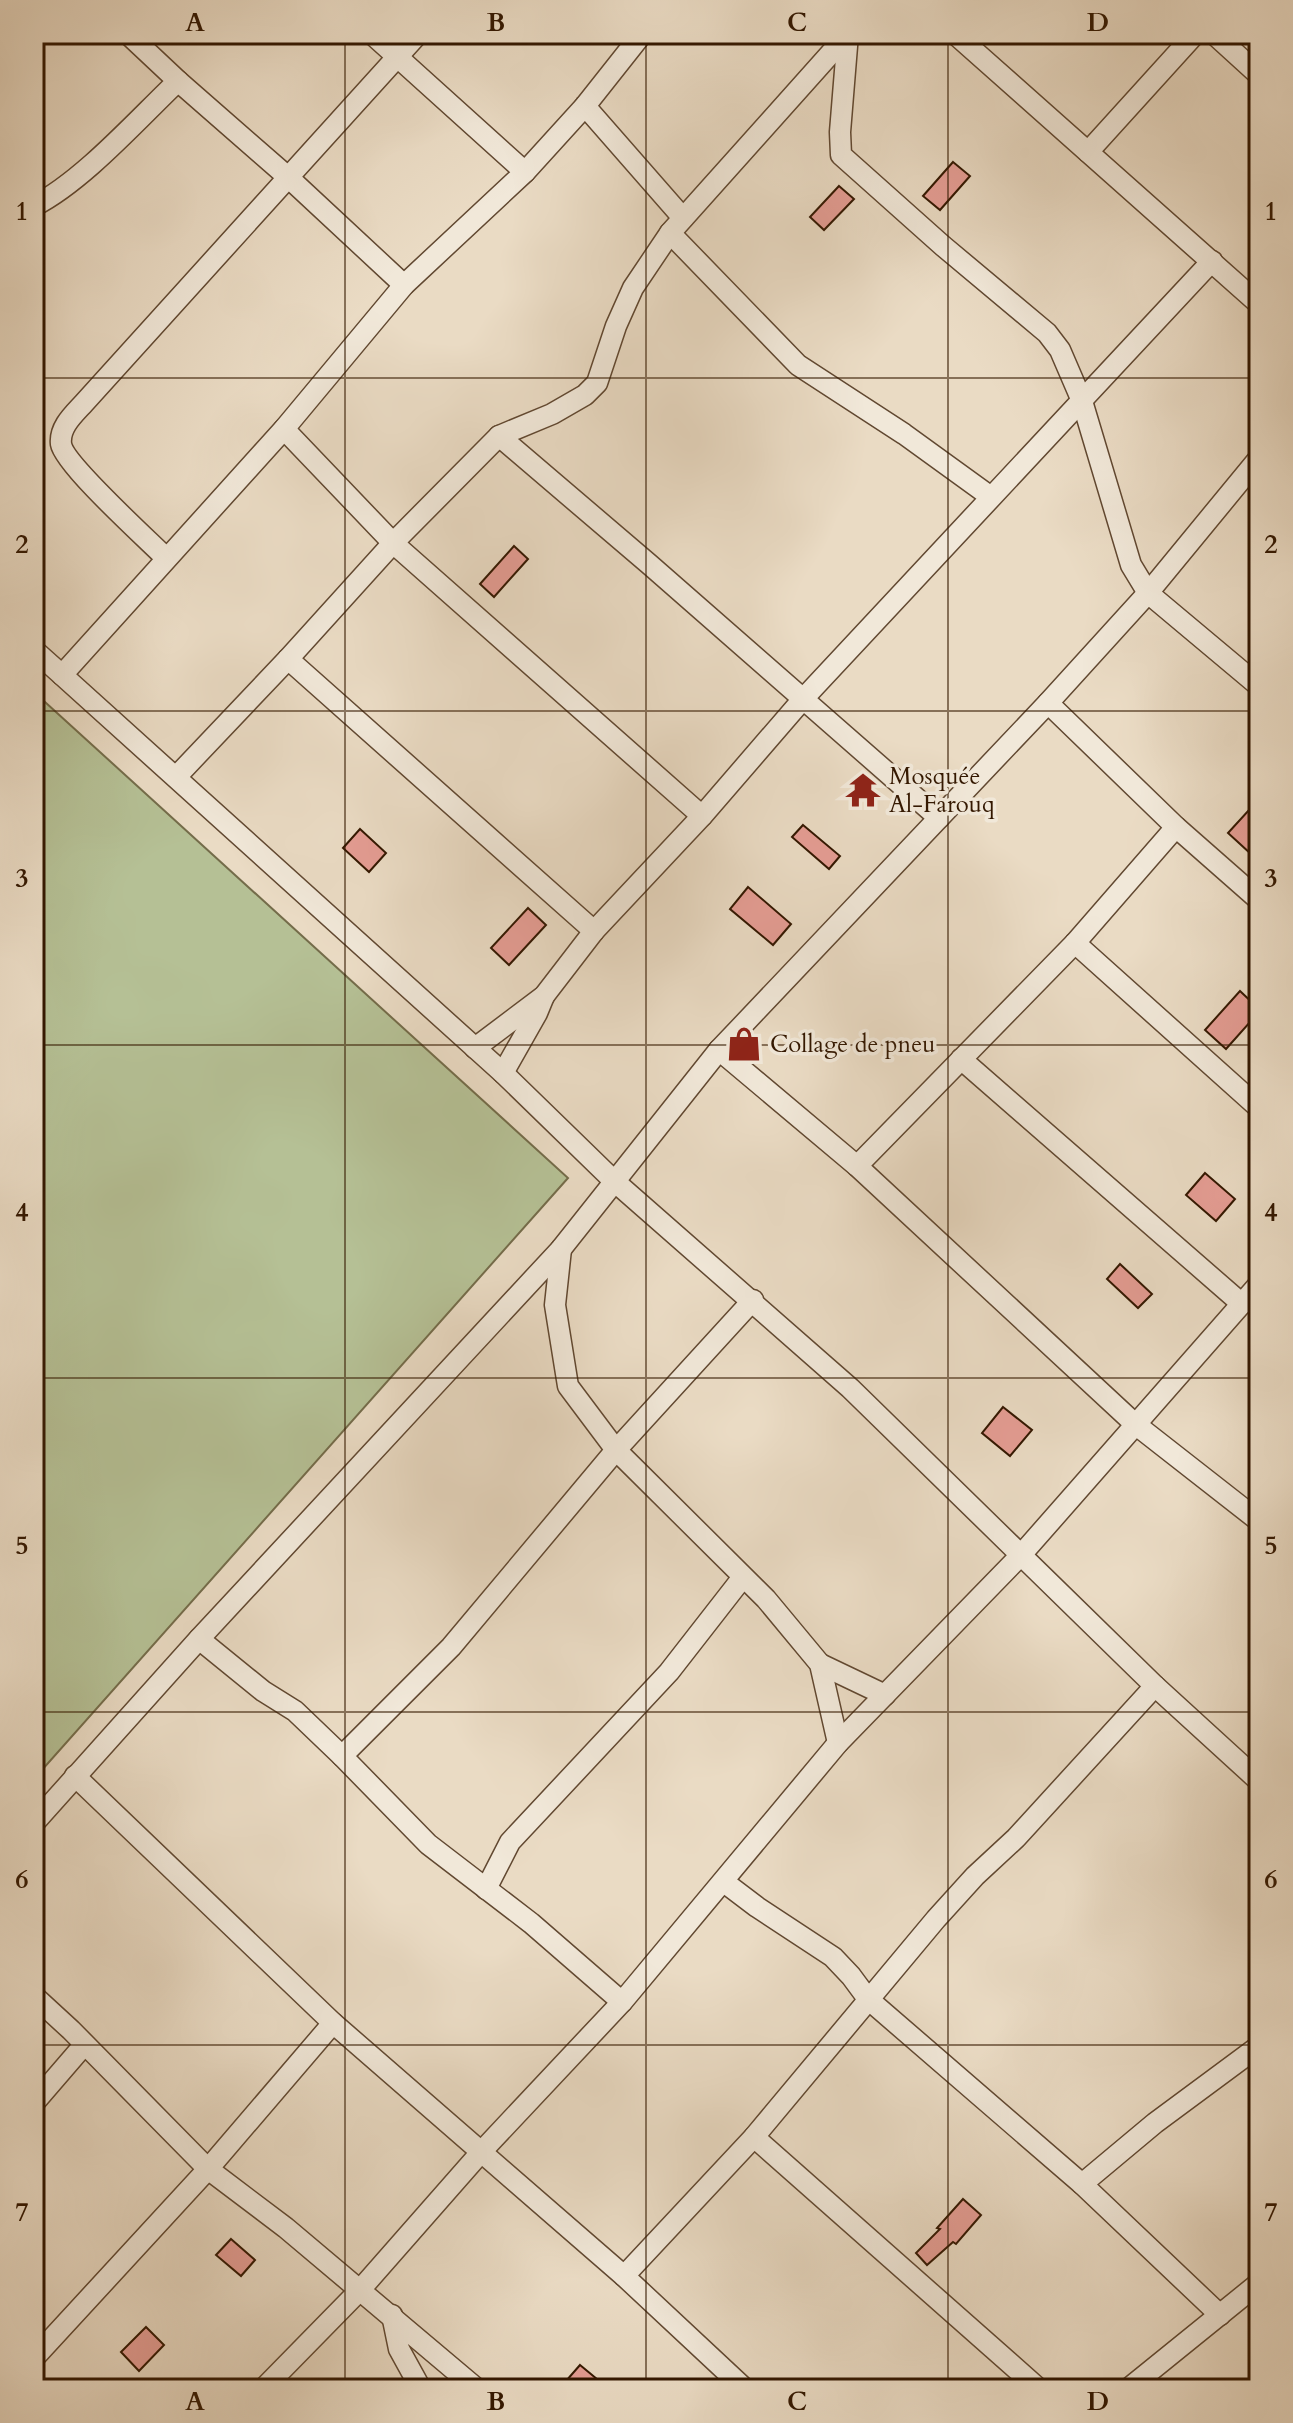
<svg xmlns="http://www.w3.org/2000/svg" width="1293" height="2423" font-family="Cardo,serif">
	<style>
		.green { fill: #b5c095; stroke: #746c4a; stroke-width: 2 }
		.building { fill: #e59d94; stroke: #331700; stroke-width: 2 }
		.lines { fill: none; stroke-linecap: round; stroke-linejoin: round }
		.street-casing { stroke: #614831; stroke-width: 23 }
		.street { stroke: #f1e8d9; stroke-width: 20 }
		.grid { fill: none; stroke: #331700; stroke-width: 2; stroke-opacity: 0.55 }
		.labels { text-anchor: middle; stroke-width: 7; stroke-linejoin: round; paint-order: stroke }
		.poi-label { font-size: 24px; fill: #331700; stroke: #f1e8d9; text-anchor: start }
		.neatline { fill: none; stroke: #331700; stroke-width: 3 }
		.grid-label { font-size: 26px; text-anchor: middle; font-weight: bold; fill: #331700 }
	</style>
	<rect width="100%" height="100%" fill="#eadbc4"/>
	<filter id="stains"><feTurbulence type="fractalNoise" baseFrequency=".0025" numOctaves="4"/><feColorMatrix values="0 0 0 0 .2 0 0 0 0 .09 0 0 0 0 .02 0 0 0 .5 -.17"/></filter>
	<radialGradient id="worn" r=".72"><stop offset=".6" stop-color="#630" stop-opacity="0"/><stop offset="1" stop-color="#630" stop-opacity=".3"/></radialGradient>
	<path class="green" d="M34,692L568,1178L34,1779Z"/>
	<g class="building">
		<path d="M953,162L970,176L940,210L923,196Z"/>
		<path d="M839,186L854,199L824,230L810,217Z"/>
		<path d="M514,546L528,559L494,597L480,584Z"/>
		<path d="M1259,799V845L1251,854L1228,833Z"/>
		<path d="M803,825L840,856L829,869L792,837Z"/>
		<path d="M360,829L386,853L369,872L343,848Z"/>
		<path d="M748,887L791,924L773,945L730,909Z"/>
		<path d="M528,908L546,925L509,965L491,948Z"/>
		<path d="M1240,991L1259,1009V1012L1226,1049L1205,1030Z"/>
		<path d="M1205,1173L1235,1199L1216,1221L1186,1195Z"/>
		<path d="M1120,1264L1152,1294L1138,1308L1107,1279Z"/>
		<path d="M1003,1407L1032,1430L1010,1456L982,1433Z"/>
		<path d="M963,2199L981,2215L956,2244L953,2242L927,2265L916,2253L940,2229L937,2228Z"/>
		<path d="M231,2239L255,2260L241,2276L216,2255Z"/>
		<path d="M146,2327L164,2345L139,2371L121,2352Z"/>
		<path d="M580,2365L609,2389H559Z"/>
	</g>
	<g class="lines">
		<g class="street-casing">
			<g id="street">
				<path d="M128,34L178,81L289,178L404,285"/>
				<path d="M372,34L525,172"/>
				<path d="M848,34L840,132L841,155L943,246L1047,333L1060,350L1082,401L1131,565L1148,593L1259,686"/>
				<path d="M955,34L1259,304"/>
				<path d="M1214,34L1259,75"/>
				<path d="M585,106L683,218"/>
				<path d="M1088,152L1195,34"/>
				<path d="M34,206C83,181 137,120 178,81"/>
				<path d="M670,233L798,365L904,434L991,497"/>
				<path d="M284,429L393,543L702,816"/>
				<path d="M499,436L649,564L939,818"/>
				<path d="M166,558C147,539 64,464 61,444C59,427 74,414 84,403L418,34"/>
				<path d="M34,650L62,675L284,429L404,285L525,172L585,106L642,34"/>
				<path d="M288,659L594,931"/>
				<path d="M62,675L503,1073L613,1180L850,1388L1155,1686L1259,1781"/>
				<path d="M1048,703L1176,827L1259,900"/>
				<path d="M176,777L288,659L393,543L499,436L552,414L585,395L597,383L616,326L633,288L670,233L848,34"/>
				<path d="M1075,943L1259,1108"/>
				<path d="M475,1048L544,996L594,931L702,816L803,699L1212,261"/>
				<path d="M719,1050L857,1166L1135,1424L1259,1521"/>
				<path d="M961,1059L1242,1304"/>
				<path d="M503,1073L537,1013L544,996"/>
				<path d="M857,1166L1075,943L1176,827"/>
				<path d="M561,1249L555,1305L568,1386L616,1450L766,1599L820,1664L838,1743"/>
				<path d="M199,1639L263,1691L295,1711L342,1756"/>
				<path d="M820,1664L885,1695"/>
				<path d="M75,1776L333,2023L624,2276L745,2389"/>
				<path d="M34,1823L199,1639L561,1249L719,1050L1048,703L1148,593L1259,458"/>
				<path d="M724,1882L757,1907L833,1957L851,1976L868,1999L1082,2184L1220,2315"/>
				<path d="M486,1889L510,1842L669,1672L743,1577"/>
				<path d="M34,1996L71,2030L208,2169L286,2228L477,2389"/>
				<path d="M622,2002L531,1923L428,1844L342,1756L451,1647L616,1450L753,1300"/>
				<path d="M34,2103L84,2045"/>
				<path d="M754,2137L1039,2389"/>
				<path d="M1082,2184L1155,2123L1259,2046"/>
				<path d="M624,2276L754,2137L936,1919L975,1876L1016,1838L1155,1686"/>
				<path d="M392,2315L399,2349L421,2389"/>
				<path d="M34,2358L208,2169L333,2023"/>
				<path d="M263,2389L359,2291L482,2151L622,2002L838,1743L1021,1555L1259,1284"/>
				<path d="M1128,2389L1259,2283"/>
			</g>
		</g>
		<use href="#street" class="street"/>
	</g>
	<path class="grid" d="M345,34V2389M646,34V2389M948,34V2389M34,378H1259M34,711H1259M34,1045H1259M34,1378H1259M34,1712H1259M34,2045H1259"/>
	<defs>
		<g id="temple-bare" transform="scale(2.76)"><path d="M0-6L5-2H3V0L6.5 2.5H4V6H1.5V3h-3V6H-4V2.5H-6.5L-3 0V-2H-5Z" fill="#8f2418" stroke="#f1e8d9" stroke-width="2.5" paint-order="stroke"/></g>
		<g id="shop-bare" transform="scale(2.76)"><path d="M-5-2.5h2.3a2.7 3.5 0 0 1 5.4 0H5L5.5 6h-11ZM-1.5-2.5h3a1.5 2.3 0 0 0-3 0Z" fill="#8f2418" stroke="#f1e8d9" stroke-width="2.5" paint-order="stroke"/></g>
	</defs>
	<g fill-rule="evenodd">
		<use href="#temple-bare" x="863" y="790"/>
		<use href="#shop-bare" x="744" y="1044"/>
	</g>
	<g class="labels">
		<g class="poi-label">
			<text x="889" y="784">Mosquée<tspan x="889" dy="28">Al-Farouq</tspan></text>
			<text x="770" y="1052">Collage de pneu</text>
		</g>
	</g>
	<rect width="1293" height="2423" fill="none" stroke="#eadbc4" stroke-width="88"/>
	<rect x="44" y="44" width="1205" height="2335" class="neatline"/>
	<g class="grid-label">
		<text x="195" y="31">A</text>
		<text x="496" y="31">B</text>
		<text x="797" y="31">C</text>
		<text x="1098" y="31">D</text>
		<text x="22" y="220">1</text>
		<text x="1271" y="220">1</text>
		<text x="22" y="553">2</text>
		<text x="1271" y="553">2</text>
		<text x="22" y="887">3</text>
		<text x="1271" y="887">3</text>
		<text x="22" y="1221">4</text>
		<text x="1271" y="1221">4</text>
		<text x="22" y="1554">5</text>
		<text x="1271" y="1554">5</text>
		<text x="22" y="1888">6</text>
		<text x="1271" y="1888">6</text>
		<text x="22" y="2221">7</text>
		<text x="1271" y="2221">7</text>
		<text x="195" y="2410">A</text>
		<text x="496" y="2410">B</text>
		<text x="797" y="2410">C</text>
		<text x="1098" y="2410">D</text>
	</g>
	<rect width="100%" height="100%" filter="url(#stains)"/>
	<rect width="100%" height="100%" fill="url(#worn)"/>
</svg>
